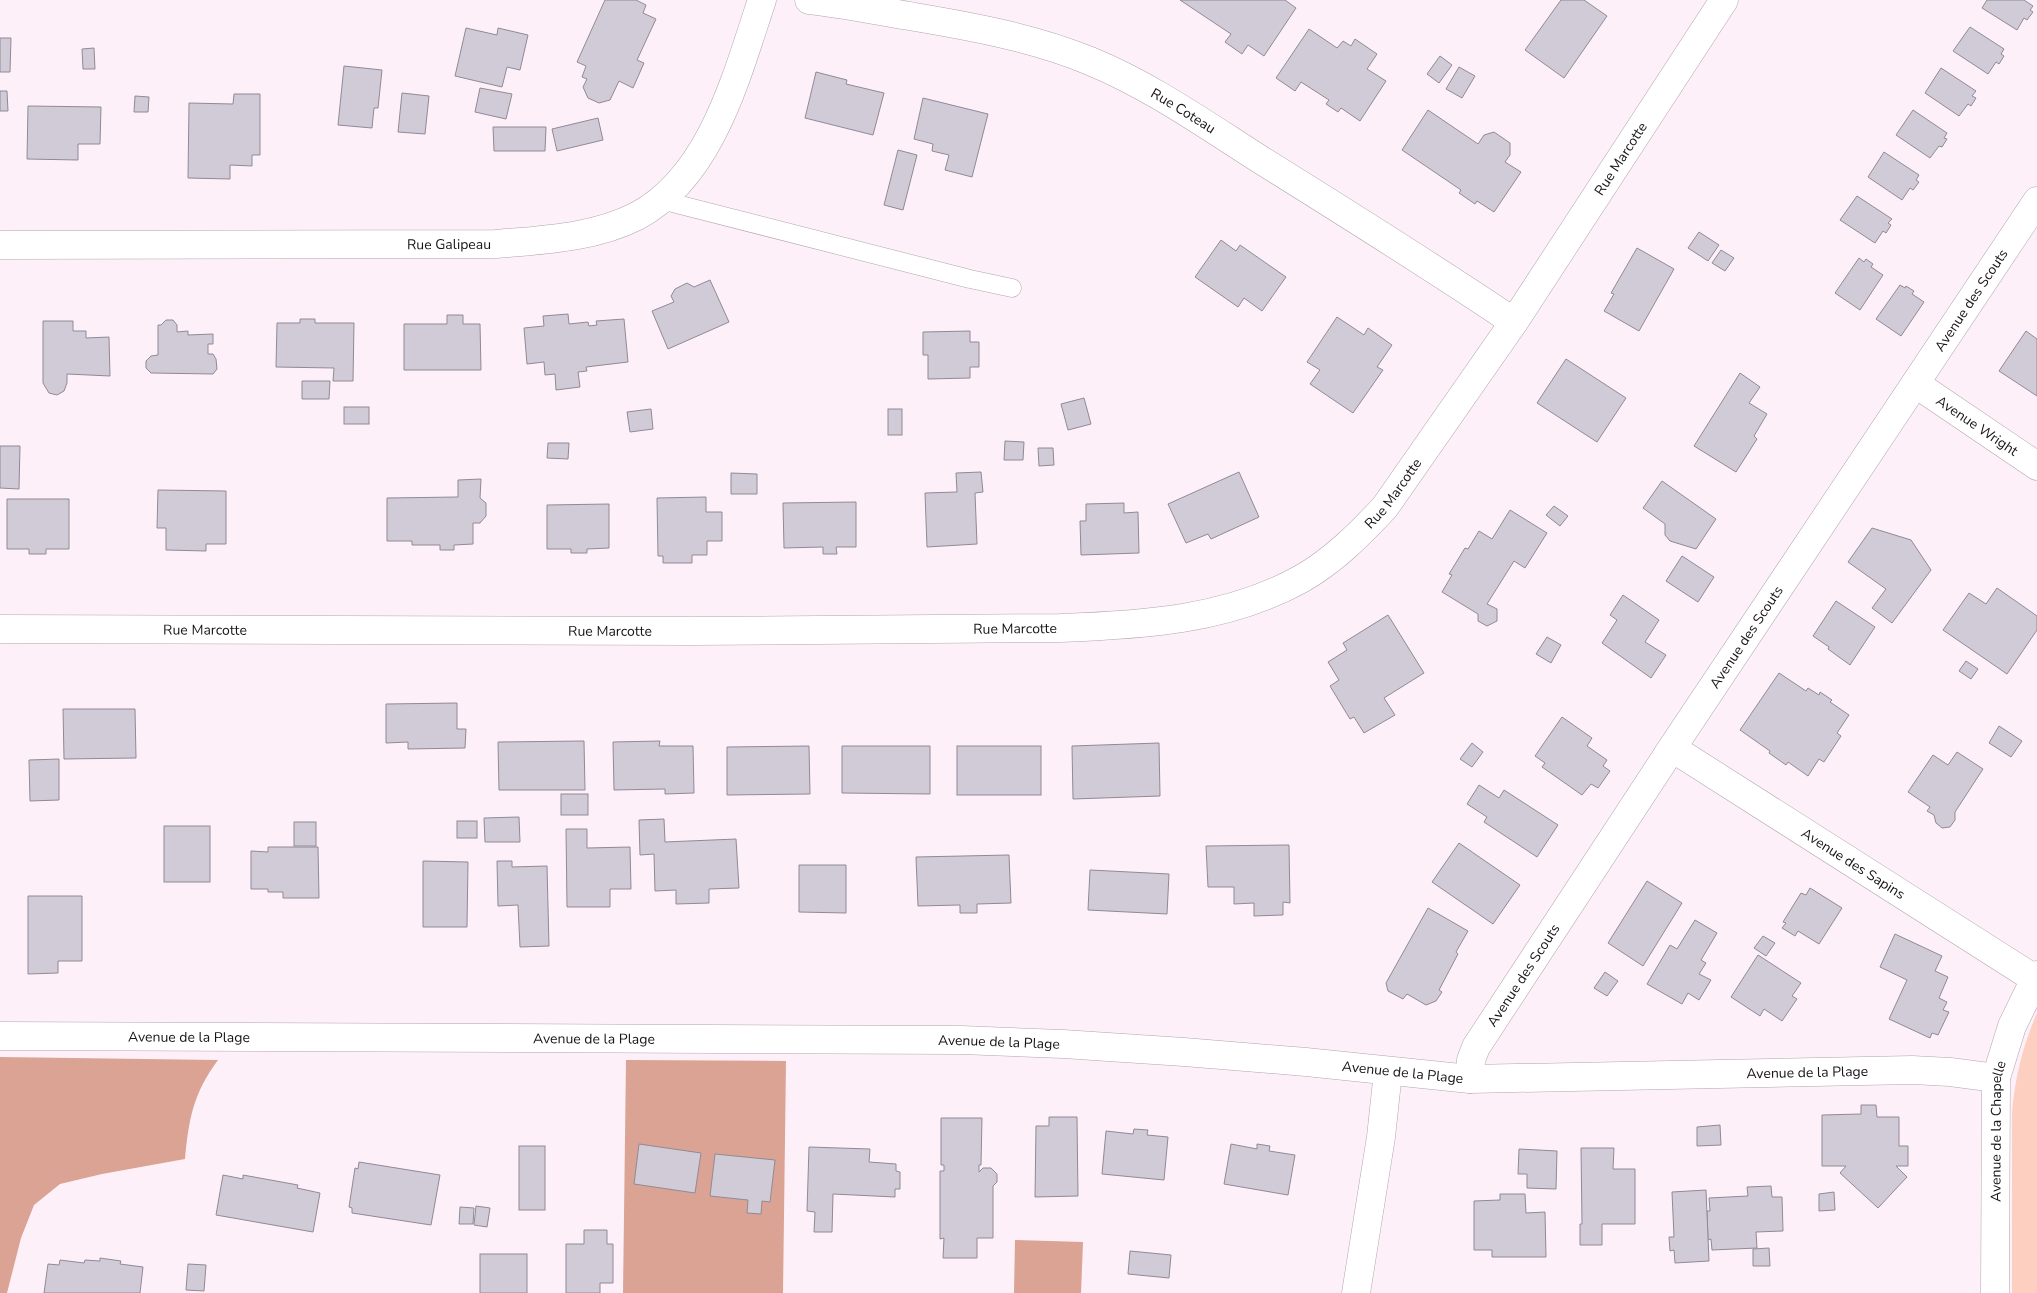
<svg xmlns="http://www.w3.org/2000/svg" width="2037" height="1293" font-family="'Nunito Sans',sans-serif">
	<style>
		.green { fill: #fccfc1 }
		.forest { fill: #daa393 }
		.building { fill: #d1cbd7; stroke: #908a96 }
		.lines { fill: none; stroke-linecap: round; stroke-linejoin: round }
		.lane-casing { stroke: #b1a5ad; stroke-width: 19 }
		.street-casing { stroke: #b1a5ad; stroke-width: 29 }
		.lane { stroke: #fff; stroke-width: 18 }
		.street { stroke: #fff; stroke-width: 28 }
		.labels { text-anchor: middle; stroke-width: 4.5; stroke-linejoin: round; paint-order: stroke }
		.street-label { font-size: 14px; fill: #171316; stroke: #fff }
	</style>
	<rect width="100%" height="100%" fill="#fef0f9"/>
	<path class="green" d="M2037,1013V1293H2012V1112C2015,1077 2023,1045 2037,1013Z"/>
	<g class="forest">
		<path d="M0,1057L218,1060C193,1094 189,1118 185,1159L102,1174L60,1184L34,1205L21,1238L7,1293H0Z"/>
		<path d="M626,1060L786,1061L783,1293H623Z"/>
		<path d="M1015,1240L1083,1242L1081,1293H1014Z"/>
	</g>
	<g class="building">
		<path d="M605,0H636L646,5L643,13L656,19L637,60L644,63L633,88L619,81L610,100L599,103L588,98L583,87L587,79L582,77L586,66L577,62Z"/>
		<path d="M1180,0H1285L1296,8L1264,56L1248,45L1242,54L1225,42L1231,34Z"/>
		<path d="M1561,0H1584L1607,16L1564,78L1525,50Z"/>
		<path d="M1987,0H2024L2033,6L2030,10L2033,12L2027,20L2024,18L2017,30L1982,8Z"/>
		<path d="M1970,27L2004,49L2001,54L2004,56L1999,64L1996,62L1988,74L1953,51Z"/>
		<path d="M466,28L497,35L498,28L528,35L520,70L507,67L502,87L455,76Z"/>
		<path d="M1309,29L1337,48L1343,41L1351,46L1355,39L1377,54L1367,69L1386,81L1360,121L1341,108L1338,112L1326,104L1329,100L1301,82L1295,91L1276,78Z"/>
		<path d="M0,38H11L10,72H0Z"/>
		<path d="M94,48L95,69H83L82,49Z"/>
		<path d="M1440,56L1452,65L1439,83L1427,74Z"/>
		<path d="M344,66L382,70L378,108H374L372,128L338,125Z"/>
		<path d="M1459,67L1475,76L1462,98L1446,89Z"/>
		<path d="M1941,68L1976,91L1972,96L1976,98L1971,106L1968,104L1959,116L1925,93Z"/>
		<path d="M816,72L847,80L846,84L884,93L873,135L805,118Z"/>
		<path d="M480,88L512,94L506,119L475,112Z"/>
		<path d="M0,91H7L8,111H0Z"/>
		<path d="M402,93L429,96L425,134L398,132Z"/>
		<path d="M234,94H260V155H252V166L230,165V179L188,178L189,103L233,104Z"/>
		<path d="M135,96L149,97L148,112H134Z"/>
		<path d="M923,98L988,114L972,177L945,170L949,155L932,151L933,144L914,139Z"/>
		<path d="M28,106L101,107L100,144H78V160L27,159Z"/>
		<path d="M1428,110L1478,144L1484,135L1494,132L1510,143V155L1505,162L1521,172L1494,212L1477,201L1475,204L1459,193L1461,190L1402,150Z"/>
		<path d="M1913,110L1947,133L1944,138L1947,139L1942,147L1939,146L1930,158L1896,135Z"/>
		<path d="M598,118L603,140L557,151L552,129Z"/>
		<path d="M493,127H546L545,151H494Z"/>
		<path d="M898,150L917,155L903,210L884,205Z"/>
		<path d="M1884,152L1919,175L1916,180L1919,182L1913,190L1910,188L1902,200L1868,177Z"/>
		<path d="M1857,196L1892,219L1888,223L1891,225L1886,233L1883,231L1875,243L1840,220Z"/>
		<path d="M1699,232L1719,245L1708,261L1688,248Z"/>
		<path d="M1221,240L1236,251L1240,245L1286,277L1262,311L1244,298L1238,307L1195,277Z"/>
		<path d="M1637,248L1674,269L1639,331L1604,311L1614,294L1611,293Z"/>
		<path d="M1721,250L1734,258L1725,271L1712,263Z"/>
		<path d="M1859,258L1864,262L1866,259L1873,264L1871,267L1883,275L1860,310L1835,293Z"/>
		<path d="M710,280L729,322L668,349L652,311L674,302L671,296L675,289L687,283L694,287Z"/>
		<path d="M1900,285L1905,288L1906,286L1914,291L1912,294L1924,302L1901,336L1876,319Z"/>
		<path d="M568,314L569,324L588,322L589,326L597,325L596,321L624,319L628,362L586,367L587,371L578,372L580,387L556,390L555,374L545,375L544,362L527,364L524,328L544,326L543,316Z"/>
		<path d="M447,315H463V324H480L481,370H404V324H447Z"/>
		<path d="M1337,317L1364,335L1368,328L1392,345L1377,367L1383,370L1353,413L1310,384L1320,370L1307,362Z"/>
		<path d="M300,319H315V323H354L353,381H333L334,368L276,367L277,323H300Z"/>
		<path d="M166,320H173L177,325V332L188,331V335L213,334V344H208V354H213L216,359L217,369L213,374L151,373L146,368V361L151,356L158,355V325H161Z"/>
		<path d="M43,321H73V331H86V338L109,337L110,376L67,374V383L64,391L57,395L49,393L43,383Z"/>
		<path d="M970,331V342H979V367H970V378L928,379V355H923V332Z"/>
		<path d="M2026,331L2037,339V396L1999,371Z"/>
		<path d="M1566,359L1626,398L1597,442L1537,403Z"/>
		<path d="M1740,373L1760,387L1749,403L1767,414L1754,436L1757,439L1736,472L1694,446Z"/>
		<path d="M302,381H330L329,399H302Z"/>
		<path d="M1084,398L1091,424L1068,430L1061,404Z"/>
		<rect x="344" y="407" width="25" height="17"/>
		<path d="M651,409L653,429L630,432L627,412Z"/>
		<rect x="888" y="409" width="14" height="26"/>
		<path d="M1005,441L1024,442L1023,460H1004Z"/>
		<path d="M548,443H569L568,459L547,458Z"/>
		<path d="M0,446H20L19,489L0,488Z"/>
		<path d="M1038,448H1053L1054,465L1039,466Z"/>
		<path d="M981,472L983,492L975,493L977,544L927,547L925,493L957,492L956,473Z"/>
		<path d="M1239,472L1259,517L1211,539L1208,534L1186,543L1168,504Z"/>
		<path d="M731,473L757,474V494H731Z"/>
		<path d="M481,479L480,498L486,503V516L480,523H473V544L454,545V550H440V545H412V541H387V498L458,497V480Z"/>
		<path d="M1662,481L1716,519L1696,549L1670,541L1665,535V524L1643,508Z"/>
		<path d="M158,490L226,491V544H206V551L166,550V528H157Z"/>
		<path d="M706,497V512H722V541H707V555H692V563H663V556H658L657,498Z"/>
		<path d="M7,499H69V549H46V554H29V549H7Z"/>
		<path d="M856,502V547H836L837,554H823V547L784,548L783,503Z"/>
		<path d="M1124,503V513L1138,512L1139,553L1081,555L1080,521H1086V504Z"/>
		<path d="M609,504V548L587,549V553H571V549H547V505Z"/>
		<path d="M1554,506L1568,516L1560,526L1546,515Z"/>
		<path d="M1510,510L1547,533L1525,568L1514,561L1487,604L1497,609V621L1487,626L1478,621V614L1442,592L1452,575L1449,574L1465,548L1468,549L1479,531L1492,539Z"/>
		<path d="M1872,528L1911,540L1931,570L1892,623L1872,608L1886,589L1848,562Z"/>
		<path d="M1682,556L1714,577L1698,602L1666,581Z"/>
		<path d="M1997,588L2037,616V630L2007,674L1943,630L1969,593L1986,604Z"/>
		<path d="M1623,595L1659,620L1645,642L1666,655L1651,678L1602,643L1617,620L1610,615Z"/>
		<path d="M1836,601L1875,627L1850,665L1828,649L1829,647L1813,636Z"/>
		<path d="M1388,615L1424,673L1384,698L1395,715L1364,733L1354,717L1350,719L1330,686L1339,680L1328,662L1347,650L1343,643Z"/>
		<path d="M1547,637L1561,645L1551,663L1536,654Z"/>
		<path d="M1966,661L1978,669L1971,679L1959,671Z"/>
		<path d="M1779,673L1806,691L1808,688L1819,695L1820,692L1832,700L1830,702L1849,715L1837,733L1841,736L1824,762L1819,759L1808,776L1788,762L1786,765L1769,753L1770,751L1740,730Z"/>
		<path d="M457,703V729H466L465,748L408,749V742L386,743V704Z"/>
		<path d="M63,709H135L136,758L64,759Z"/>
		<path d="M1562,717L1592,738L1587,746L1607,760L1603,766L1610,771L1598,788L1591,784L1582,795L1542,767L1545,763L1535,756Z"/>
		<path d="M1999,726L2022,741L2011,757L1989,743Z"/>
		<path d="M584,741L585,790H499L498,742Z"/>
		<path d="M660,741L659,746H693L694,793L665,794V789L614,790L613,742Z"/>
		<path d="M1159,743L1160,796L1073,799L1072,746Z"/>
		<path d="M1472,743L1483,752L1472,767L1460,759Z"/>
		<path d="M809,746L810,794L727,795V747Z"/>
		<path d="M842,746H930V794L842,793Z"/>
		<rect x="957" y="746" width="84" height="49"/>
		<path d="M1957,752L1983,769L1955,812V820L1950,827L1942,828L1936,823L1934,815L1927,811L1930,807L1908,792L1933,755L1948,765Z"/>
		<path d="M59,759V800L30,801L29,760Z"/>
		<path d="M1479,785L1499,798L1504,790L1558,825L1537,857L1484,822L1487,817L1467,804Z"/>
		<rect x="561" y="794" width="27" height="21"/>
		<path d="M519,817L520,842H485L484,818Z"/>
		<path d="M664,819L665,842L736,839L739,888L709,889V903L676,904V890L655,891L654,854L640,855L639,820Z"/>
		<rect x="457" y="821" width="20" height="17"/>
		<rect x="294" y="822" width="22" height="24"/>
		<rect x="164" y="826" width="46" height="56"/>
		<path d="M566,829H587V848L630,847L631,889H610V907H567Z"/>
		<path d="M1459,843L1520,885L1493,924L1432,882Z"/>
		<path d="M1289,845L1290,903L1283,902V915L1254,916V903L1234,904V887H1208L1206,846Z"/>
		<path d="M268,847H318L319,898H283V892H268V889H251V851L268,852Z"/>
		<path d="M1009,855L1011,903L977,904V913H960V905L918,906L916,857Z"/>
		<path d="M423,861L468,862L467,927H423Z"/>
		<path d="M497,861H512V867L547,866L549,946L520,947L518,905L498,906Z"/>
		<path d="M799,865H846V913L799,912Z"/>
		<path d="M1090,870L1169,874L1167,914L1088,910Z"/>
		<path d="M1647,881L1682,903L1643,966L1608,943Z"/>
		<path d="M1810,888L1842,908L1819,944L1798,931L1795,936L1782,928L1786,923L1783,922L1801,893L1806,895Z"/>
		<path d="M28,896H82V961H58V973L28,974Z"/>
		<path d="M1428,908L1468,931L1456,952L1458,954L1439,990L1442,992L1436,1001L1426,1005L1407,994L1403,999L1388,991L1386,983Z"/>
		<path d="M1695,920L1717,933L1701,960L1706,963L1699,974L1711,980L1699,1000L1688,993L1682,1004L1647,984L1670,945L1677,949Z"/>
		<path d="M1895,934L1942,956L1935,971L1948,977L1939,998L1947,1002L1943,1010L1949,1012L1938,1035L1932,1033L1930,1038L1889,1019L1907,980L1880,967Z"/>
		<path d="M1763,936L1775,943L1766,956L1754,948Z"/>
		<path d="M1758,955L1801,983L1792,996L1797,999L1782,1021L1764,1009L1760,1016L1731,997Z"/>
		<path d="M1605,972L1618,981L1607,996L1594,988Z"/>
		<path d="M1861,1105H1876L1877,1117H1899V1146H1908V1166H1896L1907,1177L1878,1208L1840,1173L1846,1166H1822V1115L1861,1114Z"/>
		<path d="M1049,1117H1077L1078,1196L1035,1197L1036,1126H1049Z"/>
		<path d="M941,1118H982L981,1165H979V1172L983,1168H991L997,1174V1182L993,1186V1238H977V1258H943L944,1238L940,1239V1171H944V1165H941Z"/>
		<path d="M1720,1125L1721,1145L1697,1146V1127Z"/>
		<path d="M1134,1129L1148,1130L1147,1135L1168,1137L1164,1180L1102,1174L1106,1131L1133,1134Z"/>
		<path d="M639,1144L701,1153L695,1193L634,1184Z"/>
		<path d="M1231,1144L1257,1149V1144L1270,1146L1269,1151L1295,1155L1288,1195L1224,1184Z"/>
		<rect x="519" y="1146" width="26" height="64"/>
		<path d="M809,1147L870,1149L869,1162L896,1164V1171L900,1172V1189H895V1197L833,1194L832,1232H814L815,1212L807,1211Z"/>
		<path d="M1581,1148H1614L1613,1169H1635V1224H1602V1245H1580V1224H1582Z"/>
		<path d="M1519,1149L1557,1151L1556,1189L1527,1188V1174H1518Z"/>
		<path d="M715,1154L775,1160L770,1202L762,1201L761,1214L747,1213L748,1200L710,1196Z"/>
		<path d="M359,1162L440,1175L431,1225L352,1213V1208L349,1207L355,1168L358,1169Z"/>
		<path d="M223,1175L243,1179V1175L298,1185L297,1188L320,1193L313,1232L216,1215Z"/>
		<path d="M1771,1186L1772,1197H1782L1783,1231L1756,1232L1757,1248L1712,1250L1711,1239L1708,1240L1707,1211H1710L1709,1198L1748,1196L1747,1187Z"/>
		<path d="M1706,1190L1709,1261L1675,1263L1674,1250L1670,1251L1669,1237H1674L1672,1192Z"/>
		<path d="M1834,1192L1835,1210L1819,1211V1194Z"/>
		<path d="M1500,1194H1525L1526,1213L1545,1212L1546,1257H1492V1250H1474V1201L1500,1200Z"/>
		<path d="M476,1206L490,1208L487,1227L474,1225Z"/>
		<path d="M460,1207L474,1208L473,1224H459Z"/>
		<path d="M584,1230H607V1244H613V1283H600V1293H566V1244H584Z"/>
		<path d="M1769,1248L1770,1266H1753V1249Z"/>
		<path d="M1130,1251L1171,1255L1169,1278L1128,1274Z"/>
		<rect x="480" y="1254" width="47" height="39"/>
		<path d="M100,1258L121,1261L120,1264L143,1267L140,1293H44L48,1264L59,1265L60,1260L84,1263L85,1260L100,1261Z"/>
		<path d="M188,1264L206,1265L204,1291L186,1290Z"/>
	</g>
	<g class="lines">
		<g class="lane-casing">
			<path id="lane" d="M661,200L970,279L1012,288"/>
		</g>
		<g class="street-casing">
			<g id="street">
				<path id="s1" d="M809,0C845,4 879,11 915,17C974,27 1034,38 1090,61C1151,86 1206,125 1261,160C1346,213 1431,266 1514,322"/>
				<path id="s2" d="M0,245L496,244C543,240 594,238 637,216C712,176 737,74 762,0"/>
				<path id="s3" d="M1916,384L2037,466"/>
				<path id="s4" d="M0,629L692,631L1060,628C1143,625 1227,620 1301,579C1333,561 1360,534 1385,507L1514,322L1724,0"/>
				<path id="s5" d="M1672,748L2035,979"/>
				<path id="s6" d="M0,1036L961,1040L1063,1044L1184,1052L1306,1062L1470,1079L1912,1070L1950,1072L1996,1078"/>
				<path id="s7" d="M1470,1079L1471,1060L1476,1047L1672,748L2037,201"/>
				<path d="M1356,1293L1381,1137L1388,1072"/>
				<path id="s8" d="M1995,1293L1996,1078L2012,1026L2037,975"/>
			</g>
		</g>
		<use href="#lane" class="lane"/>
		<use href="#street" class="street"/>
	</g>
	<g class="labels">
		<g class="street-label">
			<text dy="5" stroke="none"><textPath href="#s1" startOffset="394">Rue Coteau</textPath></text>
			<text dy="5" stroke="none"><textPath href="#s4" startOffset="1840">Rue Marcotte</textPath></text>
			<text dy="5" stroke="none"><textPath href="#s2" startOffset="449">Rue Galipeau</textPath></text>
			<text dy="5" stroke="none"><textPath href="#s7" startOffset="929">Avenue des Scouts</textPath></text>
			<text dy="5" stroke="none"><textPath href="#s3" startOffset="74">Avenue Wright</textPath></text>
			<text dy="5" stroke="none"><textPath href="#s4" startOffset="1435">Rue Marcotte</textPath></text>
			<text dy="5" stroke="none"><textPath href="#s4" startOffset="1015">Rue Marcotte</textPath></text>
			<text dy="5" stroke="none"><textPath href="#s4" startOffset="205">Rue Marcotte</textPath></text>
			<text dy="5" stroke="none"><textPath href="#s4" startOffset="610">Rue Marcotte</textPath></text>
			<text dy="5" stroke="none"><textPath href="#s7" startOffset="524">Avenue des Scouts</textPath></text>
			<text dy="5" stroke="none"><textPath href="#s5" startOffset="215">Avenue des Sapins</textPath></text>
			<text dy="5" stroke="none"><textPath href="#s7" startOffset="119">Avenue des Scouts</textPath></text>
			<text dy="5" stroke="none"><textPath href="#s6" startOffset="189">Avenue de la Plage</textPath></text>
			<text dy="5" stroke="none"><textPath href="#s6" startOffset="594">Avenue de la Plage</textPath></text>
			<text dy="5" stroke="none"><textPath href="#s6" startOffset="999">Avenue de la Plage</textPath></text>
			<text dy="5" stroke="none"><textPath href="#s6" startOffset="1404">Avenue de la Plage</textPath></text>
			<text dy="5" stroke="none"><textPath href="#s6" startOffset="1809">Avenue de la Plage</textPath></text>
			<text dy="5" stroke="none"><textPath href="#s8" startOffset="162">Avenue de la Chapelle</textPath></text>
		</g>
	</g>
</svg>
